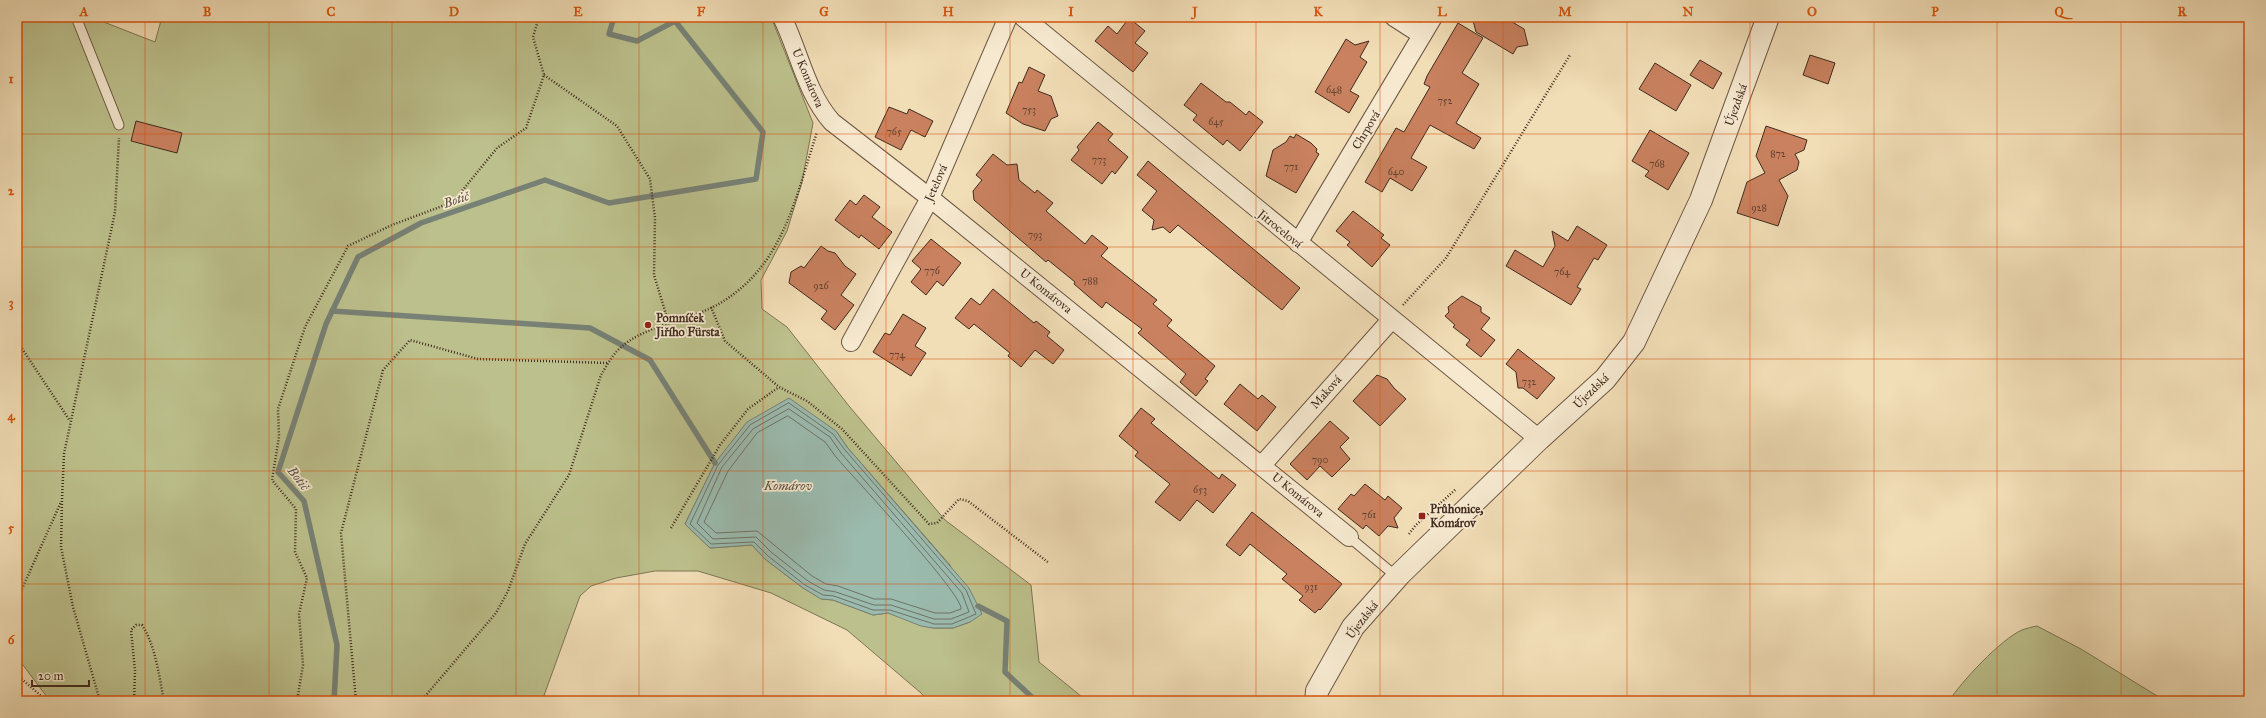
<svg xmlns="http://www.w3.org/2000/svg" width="2266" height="718" font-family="'IM FELL Great Primer',serif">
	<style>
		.green { fill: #bcc08c; stroke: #7e7655; fill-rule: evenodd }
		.water { fill: #9bbbaf; stroke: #778175 }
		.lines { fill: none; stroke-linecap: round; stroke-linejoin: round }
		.shore { stroke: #6e7366; stroke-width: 1 }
		.stream { stroke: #778175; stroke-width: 5.5 }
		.building { fill: #c9815f; stroke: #412b1e }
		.service-casing { stroke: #6d5844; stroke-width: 11 }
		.minor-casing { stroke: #6d5844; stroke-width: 20 }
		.tertiary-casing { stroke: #6d5844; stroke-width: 24 }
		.path { stroke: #412b1e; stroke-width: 2.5; stroke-dasharray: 1 2; stroke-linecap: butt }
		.service { stroke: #f6e9d0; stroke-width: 9 }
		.minor { stroke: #f6e9d0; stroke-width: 18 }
		.tertiary { stroke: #f6e9d0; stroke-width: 22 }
		.grid { fill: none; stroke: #d7540e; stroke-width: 1; stroke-opacity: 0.55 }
		.poi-dot { fill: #8f2418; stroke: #f6e9d0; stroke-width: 1.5 }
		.labels { text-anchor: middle; stroke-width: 3.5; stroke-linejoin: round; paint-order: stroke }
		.number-label { font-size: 10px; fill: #63402e }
		.street-label { font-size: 12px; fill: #412b1e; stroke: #f6e9d0 }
		.poi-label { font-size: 12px; font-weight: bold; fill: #412b1e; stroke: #f6e9d0; text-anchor: start }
		.water-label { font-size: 13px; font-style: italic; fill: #584f42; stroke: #f6e9d0 }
		.neatline { fill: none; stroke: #d7540e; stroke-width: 1.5 }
		.grid-label { font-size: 13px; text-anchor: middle; font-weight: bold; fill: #d7540e }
	</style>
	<rect width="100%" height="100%" fill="#f1ddb6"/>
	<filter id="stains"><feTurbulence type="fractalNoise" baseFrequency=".005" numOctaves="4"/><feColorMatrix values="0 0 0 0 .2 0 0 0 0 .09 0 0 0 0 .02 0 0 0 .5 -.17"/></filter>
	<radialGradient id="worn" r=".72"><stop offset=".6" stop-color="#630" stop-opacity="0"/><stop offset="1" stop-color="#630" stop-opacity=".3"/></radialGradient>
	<g class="green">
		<path d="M17,17H91L155,42L162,17H771L813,123L802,182L787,231L761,280L762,309L787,327L849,406L945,520L1031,585L1039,662L1087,701H928L921,693L847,630L771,593L698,571H655L616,578L591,586L580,596L542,701H50L17,657ZM836,431L847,447L950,565L970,622L953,628H933L888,613L873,615L833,600L822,599L803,588L765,559L752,545L710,548L685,524L715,463Z"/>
		<path d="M2037,626L2081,649L2162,699L2161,701H1949C1961,682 2001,639 2022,630C2027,628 2032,627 2037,626Z"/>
	</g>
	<path class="water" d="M789,398L836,431L847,447L969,588L982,614L970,622L953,628H933L921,626L888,613L873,615L833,600L821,599L803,588L765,559L752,545L710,548L685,524L715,463L747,422Z"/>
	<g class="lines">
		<g class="shore">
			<path d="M789,403L833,434L845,450L966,590L976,614L952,624H934L890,610H873L834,596L823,595L805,585L768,556L754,542L711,544L690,524L718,465L750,425Z"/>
			<path d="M789,409L830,437L841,453L962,593L969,612L951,619H934L891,605H874L836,592L824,590L808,581L771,552L756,537L713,539L697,523L722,467L753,429Z"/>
			<path d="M788,416L825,442L836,457C853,477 963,594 961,609L950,613H935L891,599H874L838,586L826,584L812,576L757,531L716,533L704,522L728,471L757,433Z"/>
		</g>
		<g class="stream">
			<path d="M332,311L590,328L650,360L715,463"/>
			<path d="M978,606L1007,621L1005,672L1036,701"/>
			<path d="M334,701L337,645L304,501L278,472L326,324L358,257L421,223L545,180L609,203L756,179L763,132L675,21L637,41L609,34L614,17"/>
		</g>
	</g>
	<g class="building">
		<path d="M1472,17H1504L1524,29L1528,45L1517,47L1513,54L1476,32Z"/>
		<path d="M1129,18L1145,31L1135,43L1148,53L1133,72L1095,41L1108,26L1117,34Z"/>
		<path d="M1458,23L1483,38L1462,73L1479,84L1456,123L1481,138L1474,149L1430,125L1411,158L1427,167L1412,191L1390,178L1382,192L1365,182L1396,128L1404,132L1430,87L1424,84L1427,76Z"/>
		<path d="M1346,39L1355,45L1369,41L1360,57L1367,62L1350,91L1359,96L1349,113L1315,92Z"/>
		<path d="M1810,55L1835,63L1828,84L1803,75Z"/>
		<path d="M1700,60L1722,73L1713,89L1690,75Z"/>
		<path d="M1655,63L1691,85L1676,111L1639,89Z"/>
		<path d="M1029,67L1045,75L1038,91L1051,96L1058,116L1051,119L1045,131L1023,124L1006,113L1019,82L1022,83Z"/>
		<path d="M1201,83L1226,102H1230L1246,115L1249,111L1263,122L1240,151L1227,140L1223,145L1193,120L1197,115L1184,105Z"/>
		<path d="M889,107L907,114L909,109L933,121L925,137L911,130L901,150L875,137Z"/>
		<path d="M136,121L182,133L177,153L131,141Z"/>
		<path d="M1098,122L1113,134L1108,140L1128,157L1115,174L1112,171L1102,184L1071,160L1079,150L1077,147Z"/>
		<path d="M1766,126L1807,140L1804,150L1795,154L1799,162L1797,170L1779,180L1788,196L1778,226L1737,213L1747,182L1765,173L1756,156Z"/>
		<path d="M1650,130L1689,153L1668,190L1645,176L1649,171L1632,161Z"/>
		<path d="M1296,134L1311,143L1317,149L1316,152L1319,154L1296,193L1266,176L1273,150L1286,142L1290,136L1294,138Z"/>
		<path d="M993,154L1007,165L1017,164L1019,180L1035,193L1037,190L1053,203L1046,211L1085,244L1092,235L1108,248L1101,256L1157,300L1153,304L1172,320L1167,326L1215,366L1205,379L1208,381L1196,396L1180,382L1186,374L1138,333L1142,329L1106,302L1102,308L1074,284L1075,282L1048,260L1046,262L974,200L973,191L982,180L976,175Z"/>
		<path d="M1148,161L1300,288L1282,310L1178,225L1170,233L1163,227L1152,230L1154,220L1142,210L1157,191L1137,175Z"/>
		<path d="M864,195L880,207L872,217L892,232L879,249L861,235L859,238L835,220L850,200L856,205Z"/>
		<path d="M1353,211L1384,235L1381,238L1390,245L1372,267L1347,245L1350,242L1336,231Z"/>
		<path d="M1577,226L1607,245L1598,260L1594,258L1577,287L1581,289L1571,305L1506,266L1515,250L1543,267L1555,246L1552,231L1568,241Z"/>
		<path d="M931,239L961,263L943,286L937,281L926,295L911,282L921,269L912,261Z"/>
		<path d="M821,246L828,251L835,253L845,266L856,274L841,295L854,305L835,330L821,319L827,311L789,283L791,272L801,266L804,268Z"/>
		<path d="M993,289L1034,323L1036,321L1050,332L1047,336L1064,350L1053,364L1035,350L1021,367L1008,356L1010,353L974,324L969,329L955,318L971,298L980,305Z"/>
		<path d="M1462,296L1481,307V312L1490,318L1481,329L1495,340L1481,357L1466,345L1470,340L1453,327L1455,325L1445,316L1449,312L1448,307Z"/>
		<path d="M903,314L926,328L915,346L926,353L911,376L873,352L885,333L890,335Z"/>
		<path d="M1518,349L1555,378L1537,399L1523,388H1518L1516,372L1506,364Z"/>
		<path d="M1377,375L1387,379L1394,388L1406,399L1380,426L1353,401Z"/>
		<path d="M1240,384L1258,399L1262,395L1276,407L1257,431L1224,404Z"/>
		<path d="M1141,408L1155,419L1151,423L1219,479L1222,474L1236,485L1213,513L1197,500L1180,521L1155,502L1170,484L1135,456L1138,452L1119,436Z"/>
		<path d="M1330,421L1349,438L1340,447L1350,459L1332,477L1320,466L1307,480L1290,464Z"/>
		<path d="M1365,484L1385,500L1388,496L1402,508L1394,518L1398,528L1388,526L1379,536L1366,525L1363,529L1338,509L1351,494L1354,496Z"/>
		<path d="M1252,512L1342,584L1320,610L1319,609L1315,613L1299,600L1303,596L1282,579L1287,574L1250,544L1240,556L1226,545Z"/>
	</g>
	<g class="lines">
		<g class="service-casing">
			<g id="service">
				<path d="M76,17L119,125"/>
				<path d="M1349,537L1397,577"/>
			</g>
		</g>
		<g class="minor-casing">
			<g id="minor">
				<path d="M782,17C799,51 806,93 832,122L930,198L1349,537"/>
				<path d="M1023,17L1539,439"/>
				<path d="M1394,17L1422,35"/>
				<path d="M1298,243L1433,17"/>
				<path d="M851,342L930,198L1008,17"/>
				<path d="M1262,465L1391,320"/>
			</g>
		</g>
		<g class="tertiary-casing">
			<path id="tertiary" d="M1316,701L1317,691L1353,627L1400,574L1539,439L1605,379L1634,342L1701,200L1768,17"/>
		</g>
		<g class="path">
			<path d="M544,75L617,126L650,179L655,218L654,275L669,324"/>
			<path d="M1403,305L1446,258L1570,55"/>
			<path d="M711,307L725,341L779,387L807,401L842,429L929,524L937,523L959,499L968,501L1049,563"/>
			<path d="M17,341L70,421"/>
			<path d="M671,528L720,445L748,409L779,387"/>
			<path d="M1409,534L1415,526L1456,489"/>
			<path d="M17,600L61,502"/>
			<path d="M17,675L47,701"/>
			<path d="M100,701L73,607L61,547L62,499L64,454L115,212L119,138"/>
			<path d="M134,701L135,671L131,630L136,625H142C156,647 159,676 164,701"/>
			<path d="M299,701L298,695L303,665L299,614L307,578L295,552L296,509L272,480L279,437L278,409L305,327L348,246L392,225L453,202L497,148L526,128L544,75L533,37L539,17"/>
			<path d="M356,701L341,533L383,370L410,340L478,359L608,363"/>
			<path d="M421,701L496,613L508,591L525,544L569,475L601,375C606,367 611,357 618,350C644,324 692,321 722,302C784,264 796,196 817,132"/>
		</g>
		<use href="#service" class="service"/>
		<use href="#minor" class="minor"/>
		<use href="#tertiary" class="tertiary"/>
	</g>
	<path class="grid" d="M145,17V701M269,17V701M392,17V701M516,17V701M639,17V701M763,17V701M886,17V701M1010,17V701M1133,17V701M1256,17V701M1380,17V701M1503,17V701M1627,17V701M1750,17V701M1874,17V701M1997,17V701M2121,17V701M17,134H2249M17,247H2249M17,359H2249M17,471H2249M17,584H2249"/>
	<g class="poi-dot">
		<circle cx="648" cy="325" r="4"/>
		<rect x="1418" y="512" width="8" height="8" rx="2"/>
	</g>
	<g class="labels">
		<g class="number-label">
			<text x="1334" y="93">648</text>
			<text x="1445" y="104">752</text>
			<text x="1029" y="113">753</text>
			<text x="1216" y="125">645</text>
			<text x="894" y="135">765</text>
			<text x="1778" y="157">872</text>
			<text x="1099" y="163">773</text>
			<text x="1657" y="167">768</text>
			<text x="1291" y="170">771</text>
			<text x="1396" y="175">640</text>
			<text x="1759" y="211">928</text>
			<text x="1035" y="238">793</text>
			<text x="932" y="274">776</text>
			<text x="1562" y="275">764</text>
			<text x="1090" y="284">788</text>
			<text x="821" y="289">926</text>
			<text x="897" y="358">774</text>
			<text x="1529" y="385">732</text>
			<text x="1320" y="463">790</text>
			<text x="1200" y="493">653</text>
			<text x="1369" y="518">761</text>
			<text x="1311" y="590">931</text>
		</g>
		<g class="street-label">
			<text transform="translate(808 78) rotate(67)" y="4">U Komárova</text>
			<text transform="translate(1736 105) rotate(-70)" y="4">Újezdská</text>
			<text transform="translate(1366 130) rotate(-59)" y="4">Chrpová</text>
			<text transform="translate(936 183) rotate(-66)" y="4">Jetelová</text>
			<text transform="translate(1280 229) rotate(39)" y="4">Jitrocelová</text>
			<text transform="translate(1046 291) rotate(39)" y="4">U Komárova</text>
			<text transform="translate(1591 391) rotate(-44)" y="4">Újezdská</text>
			<text transform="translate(1326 392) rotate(-48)" y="4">Maková</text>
			<text transform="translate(1298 495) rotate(39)" y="4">U Komárova</text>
			<text transform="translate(1362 620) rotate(-52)" y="4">Újezdská</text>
		</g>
		<g class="poi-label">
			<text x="656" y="322">Pomníček<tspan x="656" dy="14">Jiřího Fürsta</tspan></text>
			<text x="1430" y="513">Průhonice,<tspan x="1430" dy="14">Komárov</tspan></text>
		</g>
		<g class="water-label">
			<text transform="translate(456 199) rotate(-19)" y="5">Botič</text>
			<text transform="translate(299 478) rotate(52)" y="5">Botič</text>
			<text x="788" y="490">Komárov</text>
		</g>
	</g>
	<rect width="2266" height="718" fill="none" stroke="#f1ddb6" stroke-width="44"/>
	<path d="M32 680v6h57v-6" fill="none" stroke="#412b1e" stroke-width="2"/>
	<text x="38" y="680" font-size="12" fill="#412b1e" stroke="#f6e9d0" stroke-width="3" paint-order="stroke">20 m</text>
	<rect x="22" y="22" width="2222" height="674" class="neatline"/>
	<g class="grid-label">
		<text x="84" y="16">A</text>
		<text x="207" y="16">B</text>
		<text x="331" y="16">C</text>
		<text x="454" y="16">D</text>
		<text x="578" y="16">E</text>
		<text x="701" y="16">F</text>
		<text x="824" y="16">G</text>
		<text x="948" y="16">H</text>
		<text x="1071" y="16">I</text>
		<text x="1195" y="16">J</text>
		<text x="1318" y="16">K</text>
		<text x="1442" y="16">L</text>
		<text x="1565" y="16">M</text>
		<text x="1688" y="16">N</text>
		<text x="1812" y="16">O</text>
		<text x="1935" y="16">P</text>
		<text x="2059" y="16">Q</text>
		<text x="2182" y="16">R</text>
		<text x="11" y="83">1</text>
		<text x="11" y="195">2</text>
		<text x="11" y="307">3</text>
		<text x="11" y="420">4</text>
		<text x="11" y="532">5</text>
		<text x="11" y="644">6</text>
	</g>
	<rect width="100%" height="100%" filter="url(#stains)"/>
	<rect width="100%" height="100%" fill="url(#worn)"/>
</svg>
